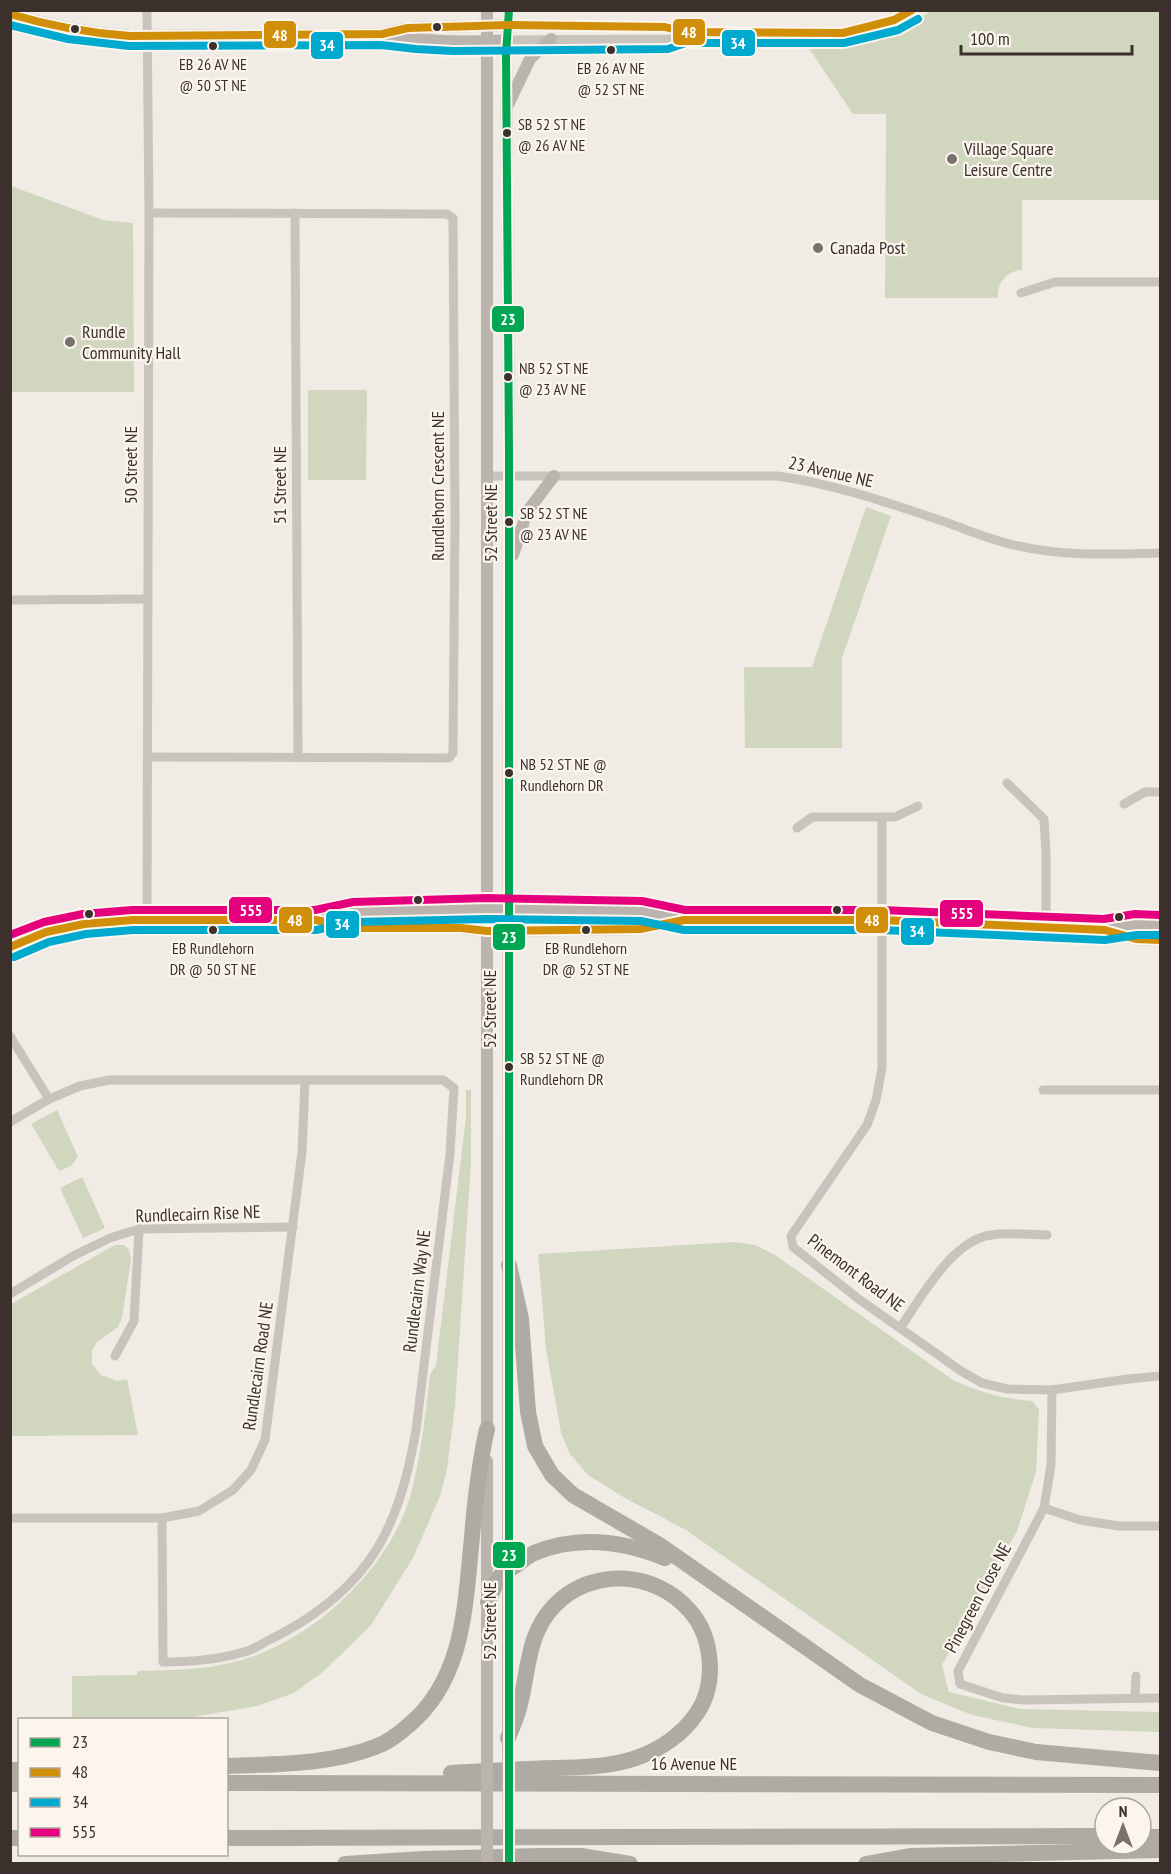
<svg xmlns="http://www.w3.org/2000/svg" width="1171" height="1874" font-family="'PT Sans Narrow',sans-serif">
	<style>
		.green { fill: #d1d6bf }
		.lines { fill: none; stroke-linecap: round; stroke-linejoin: round }
		.street { stroke: #c9c3be; stroke-width: 9 }
		.secondary { stroke: #bab3ae; stroke-width: 12 }
		.highway { stroke: #afaaa4; stroke-width: 16 }
		.secondary-bridge { stroke: #bab3ae; stroke-width: 12 }
		.bus-1-casing { stroke: #fbf5ee; stroke-width: 12 }
		.bus-2-casing { stroke: #fbf5ee; stroke-width: 12 }
		.bus-3-casing { stroke: #fbf5ee; stroke-width: 12 }
		.bus-4-casing { stroke: #fbf5ee; stroke-width: 12 }
		.bus-1 { stroke: #00a651; stroke-width: 8 }
		.bus-2 { stroke: #d18e09; stroke-width: 8 }
		.bus-3 { stroke: #00a9ce; stroke-width: 8 }
		.bus-4 { stroke: #e5007d; stroke-width: 8 }
		.bus-dot { fill: #3b302b; stroke: #fbf5ee; stroke-width: 2 }
		.poi-dot { fill: #7a716c; stroke: #fbf5ee; stroke-width: 2 }
		.labels { text-anchor: middle; stroke-width: 4.5; stroke-linejoin: round; paint-order: stroke }
		.bus-label { font-size: 16px; fill: #3b302b; stroke: #fbf5ee; text-anchor: start }
		.poi-label { font-size: 18px; fill: #3b302b; stroke: #fbf5ee; text-anchor: start }
		.street-label { font-size: 18px; fill: #3b302b; stroke: #fbf5ee }
		.line-badge { stroke: #fbf5ee; stroke-width: 2 }
		.badge-label { font-size: 16px; text-anchor: middle; font-weight: bold; fill: #fff }
	</style>
	<rect width="100%" height="100%" fill="#f0ebe5"/>
	<g class="green">
		<path d="M934,10L1160,11V200H1022V270C1005,271 997,283 998,298H885L886,114H853L804,41C825,41 848,42 869,37C891,32 913,21 934,10Z"/>
		<path d="M11,186L103,220L133,223L134,392H11Z"/>
		<path d="M308,390H367L366,480H308Z"/>
		<path d="M866,507L891,516L842,658V748H745L744,667H812Z"/>
		<path d="M466,1090H471V1161L455,1406L447,1469L440,1496L413,1558L371,1625L323,1672L294,1693L257,1706L181,1719H72V1676L137,1675L138,1671C176,1670 214,1670 251,1657C319,1634 389,1567 410,1497C421,1457 425,1416 430,1375L436,1365L466,1117Z"/>
		<path d="M57,1110L78,1157L71,1166L59,1171L31,1124Z"/>
		<path d="M82,1177L105,1228L83,1238L60,1188Z"/>
		<path d="M734,1242L755,1245L775,1255L953,1380C979,1392 1003,1399 1032,1401L1039,1409L1036,1472L1017,1531L942,1665L949,1692L1020,1709L1160,1712V1732L1033,1728L972,1715L921,1694L686,1530L625,1498L588,1475L570,1454L561,1433L546,1348L538,1254Z"/>
		<path d="M115,1245H124L129,1250L131,1260L122,1318L118,1327L97,1342L92,1350V1364L101,1375L117,1381L127,1379L138,1435L11,1436V1304Z"/>
	</g>
	<g class="lines">
		<g class="street">
			<path d="M147,10L149,213L147,920"/>
			<path d="M508,25L665,27L684,32L843,33L894,20L913,10"/>
			<path d="M508,40L668,39L684,32"/>
			<path d="M295,213L298,757"/>
			<path d="M1021,293L1055,282H1160"/>
			<path d="M487,476H777C835,484 889,503 945,522C968,530 991,540 1014,545C1062,557 1112,554 1160,553"/>
			<path d="M10,600L148,599"/>
			<path d="M149,757L449,758L453,753L455,520L453,218L447,214L149,213"/>
			<path d="M1007,783L1044,819L1046,854V927"/>
			<path d="M1124,804L1145,792H1160"/>
			<path d="M882,817V1068L876,1100L867,1125L791,1236L793,1247L860,1300L961,1371L982,1383L1007,1389L1052,1390L1128,1379L1160,1376"/>
			<path d="M797,828L812,817H895L918,806"/>
			<path d="M10,1036L49,1099"/>
			<path d="M1043,1090H1160"/>
			<path d="M10,1122L49,1099L80,1086L109,1080H443L454,1088L450,1154L416,1430C408,1476 396,1524 368,1562C343,1596 306,1622 269,1640C261,1644 253,1650 244,1652C217,1660 191,1662 163,1662L162,1518"/>
			<path d="M10,1294L73,1256L110,1238L139,1229L293,1227"/>
			<path d="M900,1328C921,1298 952,1240 991,1235C1009,1232 1029,1235 1047,1235"/>
			<path d="M115,1356L134,1321L139,1229"/>
			<path d="M1052,1390L1051,1465L1044,1508L958,1671L960,1684L1003,1698L1024,1700L1160,1698"/>
			<path d="M1044,1508L1080,1520L1119,1526H1160"/>
			<path d="M10,1518H162L199,1511L233,1490L251,1470L265,1440L302,1152L305,1081"/>
			<path d="M1135,1698L1136,1676"/>
		</g>
		<g class="secondary">
			<path d="M487,10V1437"/>
			<path d="M10,14C51,26 88,33 130,36L382,34C423,42 466,43 508,40"/>
			<path d="M386,33L408,28L508,25"/>
			<path d="M508,105L530,59L551,39"/>
			<path d="M513,555L527,512L554,476"/>
			<path d="M321,921L354,928H461L487,931L640,929L680,920"/>
			<path d="M1109,929L1136,924L1160,925"/>
			<path d="M10,947L46,932L84,924L133,920H316L353,912L486,908L642,911L684,920H881L1105,930L1136,939L1160,940"/>
			<path d="M487,1461V1741"/>
			<path d="M508,1731L509,450L506,54L509,10"/>
		</g>
		<g class="highway">
			<path d="M509,1265L521,1319L528,1412L535,1446L552,1475L573,1495L661,1546L860,1685L932,1723L989,1742L1036,1752L1160,1763"/>
			<path d="M488,1602L496,1583L503,1572C515,1569 523,1558 534,1553C577,1535 623,1541 665,1558"/>
			<path d="M226,1766C276,1764 328,1765 375,1747C387,1743 399,1734 409,1725C465,1678 465,1604 472,1537C475,1500 479,1465 487,1429"/>
			<path d="M10,1770H20"/>
			<path d="M451,1773C486,1771 521,1769 555,1768C583,1767 610,1767 636,1758C660,1750 683,1734 697,1713C717,1684 713,1637 690,1611C655,1570 591,1567 554,1606C527,1634 529,1669 520,1704C518,1715 512,1727 508,1738"/>
			<path d="M226,1783L1160,1785"/>
			<path d="M10,1784H20"/>
			<path d="M1141,1837H1160"/>
			<path d="M10,1838H20"/>
			<path d="M226,1838L1105,1836"/>
			<path d="M345,1864L423,1859L541,1856H581L630,1864"/>
			<path d="M866,1864L910,1856L1160,1850"/>
		</g>
		<g class="secondary-bridge">
			<path d="M508,1738L509,1864"/>
			<path d="M487,1741V1864"/>
		</g>
		<g class="bus-1-casing">
			<path id="bus-1" d="M509,10L506,54L509,450V1864"/>
		</g>
		<g class="bus-2-casing">
			<g id="bus-2">
				<path d="M10,14C50,26 88,33 130,36L382,34L408,28L508,25L665,27L684,32L843,33L894,20L912,10"/>
				<path d="M10,947L46,932L84,924L133,920H316L354,928H461L487,931L640,929L684,920H881L1105,930L1136,939L1160,940"/>
			</g>
		</g>
		<g class="bus-3-casing">
			<g id="bus-3">
				<path d="M10,25L68,39L129,46L381,45L416,49L453,51L668,49L686,43H844L898,30L918,19"/>
				<path d="M14,957L49,942L86,934L133,930H316L354,922L486,919L641,921L684,930H881L1105,940L1137,935H1160"/>
			</g>
		</g>
		<g class="bus-4-casing">
			<path id="bus-4" d="M10,935L44,922L83,914L132,910H315L353,902L486,898L642,901L685,910H881L1104,919L1135,914L1160,915"/>
		</g>
		<use href="#bus-1" class="bus-1"/>
		<use href="#bus-2" class="bus-2"/>
		<use href="#bus-3" class="bus-3"/>
		<use href="#bus-4" class="bus-4"/>
	</g>
	<g class="bus-dot">
		<circle cx="437" cy="27" r="5"/>
		<circle cx="75" cy="29" r="5"/>
		<circle cx="213" cy="46" r="5"/>
		<circle cx="611" cy="50" r="5"/>
		<circle cx="507" cy="133" r="5"/>
		<circle cx="508" cy="377" r="5"/>
		<circle cx="509" cy="522" r="5"/>
		<circle cx="509" cy="773" r="5"/>
		<circle cx="418" cy="900" r="5"/>
		<circle cx="837" cy="910" r="5"/>
		<circle cx="89" cy="914" r="5"/>
		<circle cx="1119" cy="917" r="5"/>
		<circle cx="213" cy="930" r="5"/>
		<circle cx="586" cy="930" r="5"/>
		<circle cx="509" cy="1067" r="5"/>
	</g>
	<g class="poi-dot">
		<circle cx="952" cy="159" r="6"/>
		<circle cx="818" cy="248" r="6"/>
		<circle cx="70" cy="342" r="6"/>
	</g>
	<g class="labels">
		<g class="bus-label">
			<text x="213" y="70" text-anchor="middle">EB 26 AV NE<tspan x="213" dy="21">@ 50 ST NE</tspan></text>
			<text x="611" y="74" text-anchor="middle">EB 26 AV NE<tspan x="611" dy="21">@ 52 ST NE</tspan></text>
			<text x="518" y="130">SB 52 ST NE<tspan x="518" dy="21">@ 26 AV NE</tspan></text>
			<text x="519" y="374">NB 52 ST NE<tspan x="519" dy="21">@ 23 AV NE</tspan></text>
			<text x="520" y="519">SB 52 ST NE<tspan x="520" dy="21">@ 23 AV NE</tspan></text>
			<text x="520" y="770">NB 52 ST NE @<tspan x="520" dy="21">Rundlehorn DR</tspan></text>
			<text x="213" y="954" text-anchor="middle">EB Rundlehorn<tspan x="213" dy="21">DR @ 50 ST NE</tspan></text>
			<text x="586" y="954" text-anchor="middle">EB Rundlehorn<tspan x="586" dy="21">DR @ 52 ST NE</tspan></text>
			<text x="520" y="1064">SB 52 ST NE @<tspan x="520" dy="21">Rundlehorn DR</tspan></text>
		</g>
		<g class="poi-label">
			<text x="964" y="155">Village Square<tspan x="964" dy="21">Leisure Centre</tspan></text>
			<text x="830" y="254">Canada Post</text>
			<text x="82" y="338">Rundle<tspan x="82" dy="21">Community Hall</tspan></text>
		</g>
		<g class="street-label">
			<text transform="translate(131 465) rotate(-90)" y="6">50 Street NE</text>
			<text transform="translate(831 472) rotate(13)" y="6">23 Avenue NE</text>
			<text transform="translate(280 485) rotate(-90)" y="6">51 Street NE</text>
			<text transform="translate(438 486) rotate(-90)" y="6">Rundlehorn Crescent NE</text>
			<text transform="translate(491 523) rotate(-90)" y="6">52 Street NE</text>
			<text transform="translate(490 1009) rotate(-90)" y="6">52 Street NE</text>
			<text transform="translate(198 1214) rotate(-2)" y="6">Rundlecairn Rise NE</text>
			<text transform="translate(856 1273) rotate(37)" y="6">Pinemont Road NE</text>
			<text transform="translate(417 1291) rotate(-83)" y="6">Rundlecairn Way NE</text>
			<text transform="translate(258 1366) rotate(-82)" y="6">Rundlecairn Road NE</text>
			<text transform="translate(978 1598) rotate(-62)" y="6">Pinegreen Close NE</text>
			<text transform="translate(490 1621) rotate(-90)" y="6">52 Street NE</text>
			<text x="694" y="1770">16 Avenue NE</text>
		</g>
	</g>
	<g class="line-badge">
		<rect x="672" y="18" width="34" height="28" rx="6" fill="#d18e09"/>
		<rect x="263" y="20" width="34" height="29" rx="6" fill="#d18e09"/>
		<rect x="721" y="29" width="35" height="28" rx="6" fill="#00a9ce"/>
		<rect x="310" y="31" width="34" height="29" rx="6" fill="#00a9ce"/>
		<rect x="491" y="305" width="34" height="28" rx="6" fill="#00a651"/>
		<rect x="228" y="896" width="45" height="28" rx="6" fill="#e5007d"/>
		<rect x="939" y="899" width="45" height="29" rx="6" fill="#e5007d"/>
		<rect x="278" y="906" width="35" height="28" rx="6" fill="#d18e09"/>
		<rect x="855" y="906" width="34" height="28" rx="6" fill="#d18e09"/>
		<rect x="325" y="910" width="35" height="29" rx="6" fill="#00a9ce"/>
		<rect x="900" y="917" width="35" height="29" rx="6" fill="#00a9ce"/>
		<rect x="492" y="923" width="34" height="28" rx="6" fill="#00a651"/>
		<rect x="492" y="1541" width="34" height="28" rx="6" fill="#00a651"/>
	</g>
	<g class="badge-label">
		<text x="689" y="38">48</text>
		<text x="280" y="41">48</text>
		<text x="738" y="49">34</text>
		<text x="327" y="51">34</text>
		<text x="508" y="325">23</text>
		<text x="251" y="916">555</text>
		<text x="962" y="919">555</text>
		<text x="295" y="926">48</text>
		<text x="872" y="926">48</text>
		<text x="342" y="930">34</text>
		<text x="917" y="937">34</text>
		<text x="509" y="943">23</text>
		<text x="509" y="1561">23</text>
	</g>
	<rect width="1171" height="1874" fill="none" stroke="#3b302b" stroke-width="24"/>
	<rect x="18" y="1718" width="210" height="138" fill="#fbf5ee" stroke="#aea6a0" stroke-width="1.5"/>
	<rect x="30" y="1738" width="30" height="9" fill="#00a651" stroke="#aea6a0" stroke-width="1.5"/>
	<text x="72" y="1748" font-size="18" fill="#3b302b">23</text>
	<rect x="30" y="1768" width="30" height="9" fill="#d18e09" stroke="#aea6a0" stroke-width="1.5"/>
	<text x="72" y="1778" font-size="18" fill="#3b302b">48</text>
	<rect x="30" y="1798" width="30" height="9" fill="#00a9ce" stroke="#aea6a0" stroke-width="1.5"/>
	<text x="72" y="1808" font-size="18" fill="#3b302b">34</text>
	<rect x="30" y="1828" width="30" height="9" fill="#e5007d" stroke="#aea6a0" stroke-width="1.5"/>
	<text x="72" y="1838" font-size="18" fill="#3b302b">555</text>
	<g transform="translate(1123 1826)"><circle r="28" fill="#fbf5ee" stroke="#aea6a0" stroke-width="1.5"/>
	<path d="M0-4.5L10 22L0 15L-10 22Z" fill="#7a716c"/>
	<text y="-9" font-size="16" font-weight="bold" text-anchor="middle" fill="#3b302b">N</text>
	</g>
	<path d="M961 45v9h171v-9" fill="none" stroke="#3b302b" stroke-width="3"/>
	<text x="970" y="45" font-size="18" fill="#3b302b" stroke="#fbf5ee" stroke-width="4.5" paint-order="stroke">100 m</text>
</svg>
